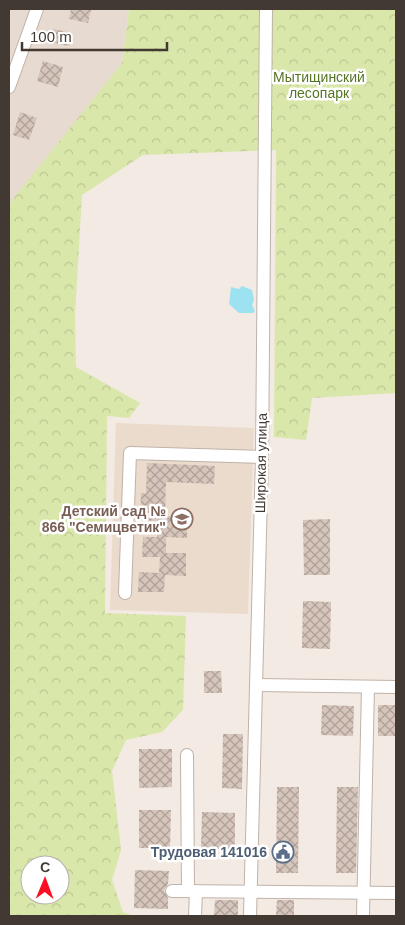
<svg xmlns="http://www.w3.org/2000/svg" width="405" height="925" font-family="Arial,sans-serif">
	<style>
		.residential { fill: #e6dad1 }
		.education { fill: #ebdbcc }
		.forest { fill: url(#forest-crowns); fill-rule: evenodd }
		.water { fill: #9de2f0 }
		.building { fill: url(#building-cross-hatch) }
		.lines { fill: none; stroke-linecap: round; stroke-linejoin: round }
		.minor-casing { stroke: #c0b2a8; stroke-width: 14 }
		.minor { stroke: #fff; stroke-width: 12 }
		.labels { text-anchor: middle; stroke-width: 5; stroke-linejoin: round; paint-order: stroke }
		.park-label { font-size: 14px; fill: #567527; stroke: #fff }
		.street-label { font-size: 14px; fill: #433933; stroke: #fff }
		.education-label { font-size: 14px; font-weight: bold; fill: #785e54; stroke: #fff; text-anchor: end }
		.service-label { font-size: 14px; font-weight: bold; fill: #4e5e75; stroke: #fff; text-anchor: end }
	</style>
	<defs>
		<pattern id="forest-crowns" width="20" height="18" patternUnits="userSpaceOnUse" patternTransform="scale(1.25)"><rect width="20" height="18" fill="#dae7aa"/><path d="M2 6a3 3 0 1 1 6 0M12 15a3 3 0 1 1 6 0" fill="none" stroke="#bcc793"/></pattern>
		<pattern id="building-cross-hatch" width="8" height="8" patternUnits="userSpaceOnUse" patternTransform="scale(1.25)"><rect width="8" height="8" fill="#d6c5bb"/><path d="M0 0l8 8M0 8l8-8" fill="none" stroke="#afa199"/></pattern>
	</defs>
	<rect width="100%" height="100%" fill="#f2eae3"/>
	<path class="residential" d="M9,9H129L122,63L9,205Z"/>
	<path class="education" d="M116,423L254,428L248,614L110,610Z"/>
	<path class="forest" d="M129,9H396V393L312,398L306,440L274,437L276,150L143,155L82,195L75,315L76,367L140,403L129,418L107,416L105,613L186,616L183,710L162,732L126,740L112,771L121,850L112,880L123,912L134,916H9V204L122,63ZM30,865H60V895H30Z"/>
	<path class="water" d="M242,286L252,290L254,300L252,305L255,311L253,313H239L229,304L231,287L239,289Z"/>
	<g class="building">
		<path d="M71,9L91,10L88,23L69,19Z"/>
		<path d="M53,29L72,33L69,46L50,42Z"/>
		<path d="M43,61L63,67L58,87L37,81Z"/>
		<path d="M20,112L37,118L29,140L13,135Z"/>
		<path d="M147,463L215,466L214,484L166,482L165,516L187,517V538L166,537V553H186V576L165,575L164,592H138L139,572L159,573L160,557H142L143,537H157L158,521L140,520L141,493L146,494Z"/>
		<path d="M330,519V575H304L303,520Z"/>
		<path d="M303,601L331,602L330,649L302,648Z"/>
		<path d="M204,671H221L222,693H204Z"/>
		<path d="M322,705L354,706L353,736L321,735Z"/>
		<rect x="378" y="705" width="18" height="31"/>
		<path d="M223,734H243L242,789L222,788Z"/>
		<path d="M139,749H172V787L139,788Z"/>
		<path d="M277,787H299L298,873H276Z"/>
		<path d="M337,787H358L356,873H336Z"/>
		<path d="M139,810H171L170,848H139Z"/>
		<path d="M202,812L235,813V849H201Z"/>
		<path d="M135,870L169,871L168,884L164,890L168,898V909L134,908Z"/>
		<path d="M215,900H238V916H214Z"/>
		<path d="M277,900H294V916H276Z"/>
	</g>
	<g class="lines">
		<g class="minor-casing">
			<g id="minor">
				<path d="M9,87L37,9"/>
				<path d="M125,593L130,453L262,457"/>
				<path d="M257,685L396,687"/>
				<path d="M187,755L188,891"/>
				<path d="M172,891L396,893"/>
				<path d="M195,916L196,891"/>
				<path d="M250,916L262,457L266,9"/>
				<path d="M363,916L368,687"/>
			</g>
		</g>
		<use href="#minor" class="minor"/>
	</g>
	<defs>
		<g id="school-ring" transform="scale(1.125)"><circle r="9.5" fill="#fff" stroke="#8d6e63" stroke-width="1.5"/><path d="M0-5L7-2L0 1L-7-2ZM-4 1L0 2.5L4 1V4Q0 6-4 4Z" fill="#8d6e63"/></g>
		<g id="civic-ring" transform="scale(1.125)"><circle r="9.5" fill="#fff" stroke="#5c6f8a" stroke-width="1.5"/><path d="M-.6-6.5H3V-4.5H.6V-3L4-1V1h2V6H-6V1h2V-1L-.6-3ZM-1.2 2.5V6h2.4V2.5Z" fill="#5c6f8a"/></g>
	</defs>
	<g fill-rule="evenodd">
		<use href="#school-ring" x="182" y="519"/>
		<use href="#civic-ring" x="283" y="852"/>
	</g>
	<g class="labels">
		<g class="park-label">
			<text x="319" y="82">Мытищинский<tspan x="319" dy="16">лесопарк</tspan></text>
		</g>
		<g class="street-label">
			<text transform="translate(261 463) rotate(-89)" y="5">Широкая улица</text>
		</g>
		<g class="education-label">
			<text x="166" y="516">Детский сад №<tspan x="166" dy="16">866 "Семицветик"</tspan></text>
		</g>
		<g class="service-label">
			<text x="267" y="857">Трудовая 141016</text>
		</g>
	</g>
	<rect width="405" height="925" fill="none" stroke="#433933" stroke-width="20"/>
	<g transform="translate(45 880) rotate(1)"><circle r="24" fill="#ffffff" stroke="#b4b0ad"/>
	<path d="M0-4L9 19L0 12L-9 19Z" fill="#fc0f23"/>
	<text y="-8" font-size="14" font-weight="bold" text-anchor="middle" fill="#433933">С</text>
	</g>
	<path d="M22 42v8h145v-8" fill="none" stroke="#433933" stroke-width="2.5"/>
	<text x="30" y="42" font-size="15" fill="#433933" stroke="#ffffff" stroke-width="4" paint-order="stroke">100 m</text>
</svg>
